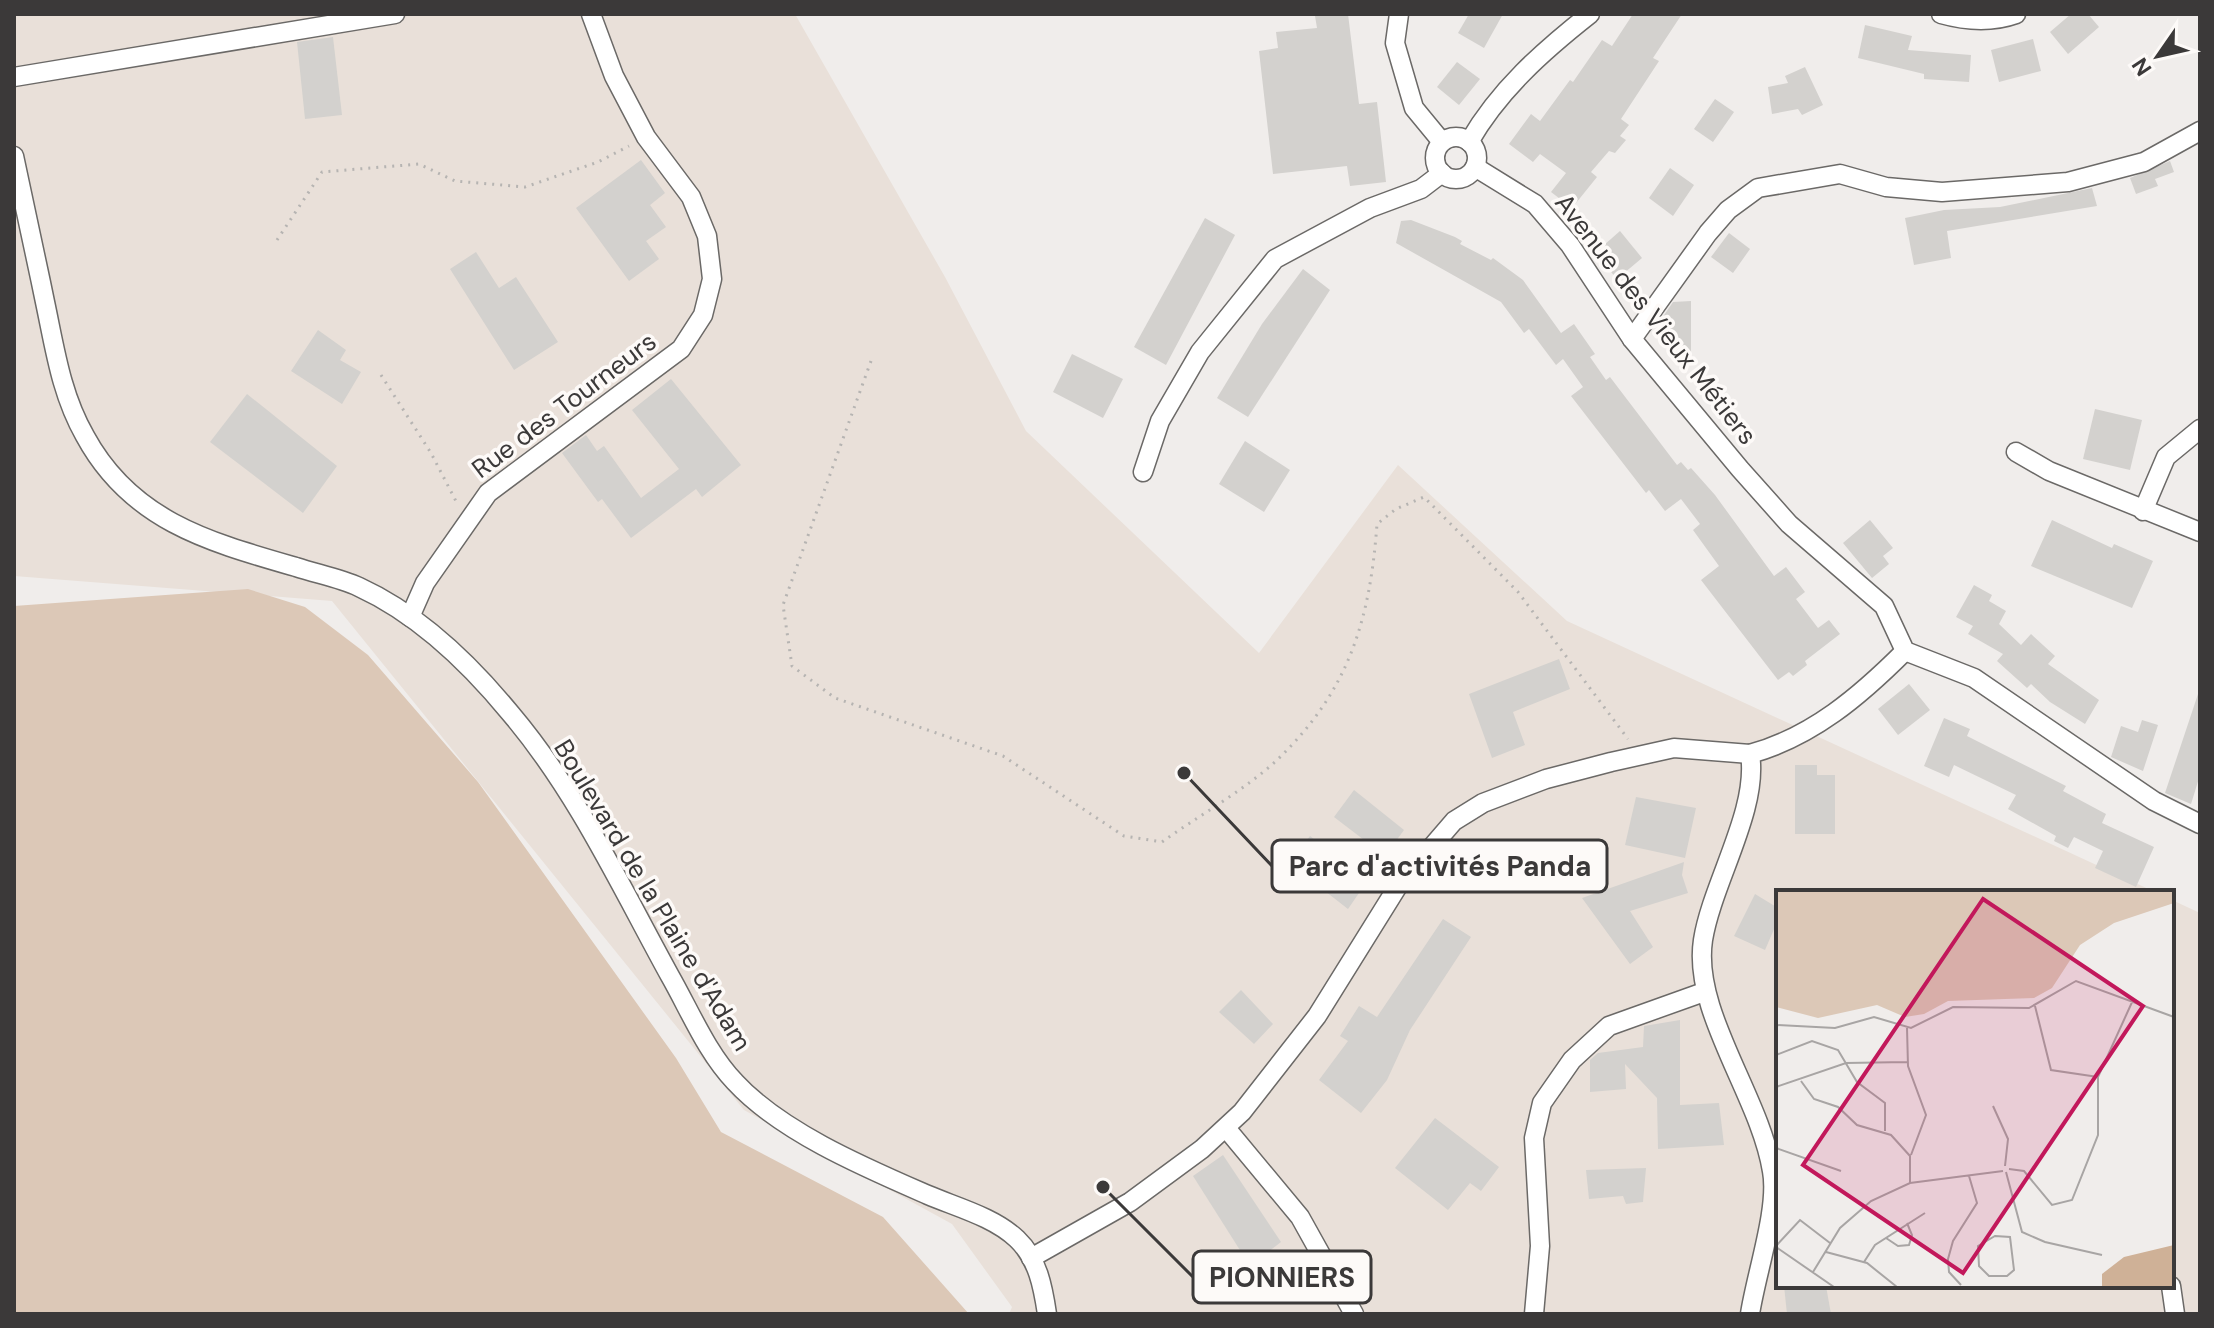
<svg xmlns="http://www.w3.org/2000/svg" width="2214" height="1328" font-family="'DM Sans',sans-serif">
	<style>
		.built { fill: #e9e0d9 }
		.green { fill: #dcc8b7 }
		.building { fill: #d3d1ce }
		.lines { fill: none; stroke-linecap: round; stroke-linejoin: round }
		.minor-casing { stroke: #6b6967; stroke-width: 21 }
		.path { stroke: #b6b4b2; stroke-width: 3; stroke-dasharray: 2 6; stroke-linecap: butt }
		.minor { stroke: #fff; stroke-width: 18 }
		.labels { text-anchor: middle; stroke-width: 7; stroke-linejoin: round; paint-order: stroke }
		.street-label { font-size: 26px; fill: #3b3939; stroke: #fdfaf8 }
		.inset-road { fill: none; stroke: #a8a5a4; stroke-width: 2 }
		.view { fill: #c2185b; fill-opacity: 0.15; stroke: #c2185b; stroke-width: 4 }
		.inset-edge { fill: none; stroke: #3b3939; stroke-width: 4 }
		.leader { fill: none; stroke: #3b3939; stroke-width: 3 }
		.callout-dot { fill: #3b3939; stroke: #fdfaf8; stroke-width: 3 }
		.callout { fill: #fdfaf8; stroke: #3b3939; stroke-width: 3 }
		.callout-label { font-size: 28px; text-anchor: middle; font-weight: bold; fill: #3b3939 }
	</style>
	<rect width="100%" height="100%" fill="#f0edeb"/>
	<path class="built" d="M14,14H795L945,277L1026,431L1259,653L1398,465L1567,621L2155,892H1778V1286H2172V900L2200,913V1314H1009L1012,1307L952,1224L744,1110L332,601L14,576Z"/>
	<path class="green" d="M248,589L305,607L368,655L478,782L676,1058L721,1132L883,1217L969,1314H14V606Z"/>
	<g class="building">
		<path d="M1348,14L1359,104L1377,102L1386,182L1350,186L1347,166L1273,174L1259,51L1278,48L1276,32L1317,28L1315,16Z"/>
		<path d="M1469,14H1503L1484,48L1458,33Z"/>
		<path d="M1633,14H1682L1653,58L1659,61L1621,119L1629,125L1620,136L1626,140L1615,153L1609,151L1591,172L1597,177L1572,208L1551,192L1566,173L1540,154L1533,162L1509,144L1531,114L1540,121L1570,80L1573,82L1602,40L1612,46Z"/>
		<path d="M2071,14H2088L2099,27L2068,54L2050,32Z"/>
		<path d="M1865,25L1912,36L1908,50L1971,55L1969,82L1924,79V74L1858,58Z"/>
		<path d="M333,37L342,115L305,119L297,42Z"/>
		<path d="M2033,39L2041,71L1999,82L1991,50Z"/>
		<path d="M1457,62L1480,79L1459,105L1437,87Z"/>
		<path d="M1805,67L1823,105L1802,115L1798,109L1772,114L1768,87L1788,83L1785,76Z"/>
		<path d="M1715,99L1734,112L1713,142L1694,129Z"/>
		<path d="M641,160L665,193L650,205L666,227L646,241L659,259L629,281L576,208Z"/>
		<path d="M2170,161L2174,172L2155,179L2158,186L2136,194L2130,178Z"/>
		<path d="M1670,168L1694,185L1673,216L1649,198Z"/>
		<path d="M2092,188L2097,206L1947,231L1951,258L1914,265L1905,218L1944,210L2000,207Z"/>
		<path d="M1205,218L1235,235L1166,365L1134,347Z"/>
		<path d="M1411,220L1455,237L1462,241L1460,244L1491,260L1493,258L1523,280L1561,333L1574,324L1595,354L1590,357L1606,380L1610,377L1677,465L1681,462L1688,470L1691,468L1715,495L1774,576L1786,567L1805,592L1796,599L1818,628L1829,620L1840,634L1805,661L1807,665L1793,676L1789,672L1778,680L1701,580L1719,566L1693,530L1700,524L1681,499L1665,511L1649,490L1646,493L1571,396L1583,387L1563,359L1556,365L1529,329L1524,333L1501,302L1396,243L1401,221Z"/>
		<path d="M1620,231L1642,258L1617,279L1595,253Z"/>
		<path d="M1729,233L1750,249L1733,273L1711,257Z"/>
		<path d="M476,252L499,288L516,277L558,342L514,370L450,269Z"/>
		<path d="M1303,269L1330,290L1248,417L1217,398L1262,324Z"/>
		<path d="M1691,301V354L1679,363L1660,337V321L1673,302Z"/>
		<path d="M318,330L346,350L340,360L361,372L342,404L291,371Z"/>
		<path d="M1072,354L1123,379L1103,418L1053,392Z"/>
		<path d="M671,379L741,465L702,497L696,489L631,538L602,499L598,502L562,453L586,435L597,451L604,446L641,498L679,469L632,410Z"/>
		<path d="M247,394L337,466L303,513L210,442Z"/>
		<path d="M2095,409L2142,420L2130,470L2083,459Z"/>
		<path d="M1245,441L1290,470L1264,512L1219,484Z"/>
		<path d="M1870,520L1893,548L1883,556L1889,564L1872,578L1843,543Z"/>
		<path d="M2052,520L2112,548L2114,544L2153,561L2132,608L2031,566Z"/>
		<path d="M1974,585L1992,595L1989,601L2006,611L1999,624L2021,645L2031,634L2055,656L2048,664L2099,700L2085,724L2050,702L2031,684L2027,688L1997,661L2003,654L1968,634L1973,626L1956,617Z"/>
		<path d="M1559,659L1570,689L1513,712L1525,745L1492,758L1469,694Z"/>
		<path d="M1909,684L1930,710L1898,735L1878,709Z"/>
		<path d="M2198,694L2200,775L2191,804L2165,793Z"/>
		<path d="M1944,718L1970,729L1967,736L2066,786L2063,791L2106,814L2102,823L2154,847L2136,887L2095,868L2103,851L2074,837L2068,848L2054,841L2056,836L2008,809L2016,795L1954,765L1949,777L1924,766Z"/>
		<path d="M2142,720L2158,725L2143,771L2111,757L2121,726L2138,732Z"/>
		<path d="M1795,765H1817V775H1835V834H1795Z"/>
		<path d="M1354,790L1404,830L1385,856L1334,817Z"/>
		<path d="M1636,797L1696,808L1685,858L1625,845Z"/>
		<path d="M1310,836L1357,873L1349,884L1359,893L1348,909L1289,863Z"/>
		<path d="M1684,862L1682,875L1688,893L1630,911L1653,947L1630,964L1582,898Z"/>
		<path d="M1755,894L1778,908V920L1765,950L1734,936Z"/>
		<path d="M1443,919L1471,937L1410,1030L1387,1080L1361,1113L1319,1080L1348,1041L1340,1036L1359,1006L1377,1017Z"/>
		<path d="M1241,990L1273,1024L1254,1044L1219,1012Z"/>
		<path d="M1680,1020V1105L1719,1103L1724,1145L1658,1149L1657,1098L1625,1064L1626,1089L1590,1092V1060L1598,1053L1643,1047L1644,1026Z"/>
		<path d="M1435,1118L1499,1167L1481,1191L1470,1183L1448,1210L1395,1168Z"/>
		<path d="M1223,1155L1281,1242L1250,1266L1193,1176Z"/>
		<path d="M1646,1168L1643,1202L1626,1204L1623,1196L1589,1199L1586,1170Z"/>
		<path d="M1784,1286H1826L1831,1314H1787Z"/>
	</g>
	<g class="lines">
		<g class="minor-casing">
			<g id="minor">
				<path d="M1399,14L1395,43L1414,108L1442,142"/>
				<path d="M1941,14C1966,21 1991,23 2016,14"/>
				<path d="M14,77L395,14"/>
				<circle cx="1456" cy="158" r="21"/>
				<path d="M1469,142C1499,90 1543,51 1590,14"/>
				<path d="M14,156C24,204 35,253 45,302C55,349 61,394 85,436C131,521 209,542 296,567C317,574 340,578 359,587C418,614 470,664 511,714C577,792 621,887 670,976C690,1011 707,1053 735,1082C781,1132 866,1168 928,1195C956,1207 994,1217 1017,1239C1038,1259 1043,1287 1047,1314"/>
				<path d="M1475,167L1535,204L1570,245L1632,339L1740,469L1789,524L1884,606L1905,651L1974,678L2154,801L2200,824"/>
				<path d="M1632,339L1708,233L1728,210L1758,188L1840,174L1886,187L1942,192L2068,182L2144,162L2200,131"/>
				<path d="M2016,452L2049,471L2200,532"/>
				<path d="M1143,472L1160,421L1200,352L1275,259L1370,208L1421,189L1442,173"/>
				<path d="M2143,511L2166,457L2200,429"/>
				<path d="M410,617L425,583L488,493L681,349L703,315L712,279L707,236L691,197L646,137L614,76L591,14"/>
				<path d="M1226,1128L1300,1217L1354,1314"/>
				<path d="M1031,1258L1130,1202L1202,1149L1242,1112L1317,1016L1398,886L1454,821L1483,803L1546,779L1611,762L1674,748L1750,754"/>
				<path d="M2171,1286L2175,1314"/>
				<path d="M1534,1314L1540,1246L1534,1138L1542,1103L1572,1060L1609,1026L1704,992"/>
				<path d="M1750,1314C1756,1274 1779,1208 1772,1171C1760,1096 1692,1012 1703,940C1712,883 1759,810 1750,754C1812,737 1860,696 1905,651"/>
			</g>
		</g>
		<g class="path">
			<path d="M277,240L322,172L419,164L455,181L525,187L598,162L629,146"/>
			<path d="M871,361L783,605L792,666L835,698L1003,756L1124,836L1162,842C1198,816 1245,790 1277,760C1349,691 1370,620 1377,524L1396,509L1424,497L1518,592L1628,739"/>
			<path d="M381,375L431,453L458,505"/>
		</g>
		<use href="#minor" class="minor"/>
	</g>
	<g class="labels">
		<g class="street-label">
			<text transform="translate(1656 319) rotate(52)" y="9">Avenue des Vieux Métiers</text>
			<text transform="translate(564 405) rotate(-37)" y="9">Rue des Tourneurs</text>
			<text transform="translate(653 895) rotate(59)" y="9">Boulevard de la Plaine d'Adam</text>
		</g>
	</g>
	<g transform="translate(1776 890)">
		<rect width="398" height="398" fill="#f0edeb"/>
		<path d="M0,1H398V13L338,33L304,55L276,98L258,108L172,111L148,124L129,127L101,115L42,128L0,117Z" fill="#dcc8b7"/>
		<path d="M398,355V397H326V384L348,367Z" fill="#cfb197"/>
		<path class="inset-road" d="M259,116L275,180L322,187M0,135L59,138L98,127L135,138L177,117L253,118L300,91L398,127M131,138L132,176L150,225L135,265M0,165L36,151L62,160L81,192L109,213V241M25,191L38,209L62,217L81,235L115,245L134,266V293M0,197L70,173L131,172M217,216L232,249L229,276M0,258L65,281M233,279L248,281L276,315L296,310L322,245V187L357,110M230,282L246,342L269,352L326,365M219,346L234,347L238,380L231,386H213L203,376L202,356ZM110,348L122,356L133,355L136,345L131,333M0,356L24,330L54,353M0,357L58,397M50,362L91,373L121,397M88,372L99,355L149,323M37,382L64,338L95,311L134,293L227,281M185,395L173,382L172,369L177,351L201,313L193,286"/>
		<path class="view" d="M207,9L367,116L187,383L27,275Z"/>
		<rect width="398" height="398" class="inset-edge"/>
	</g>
	<path class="leader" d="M1184 773L1272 866M1103 1187L1193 1277"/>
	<g class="callout-dot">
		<circle cx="1184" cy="773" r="8"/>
		<circle cx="1103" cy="1187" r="8"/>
	</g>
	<g class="callout">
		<rect x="1272" y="840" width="335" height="52" rx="8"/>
		<rect x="1193" y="1251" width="178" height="52" rx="8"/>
	</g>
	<g class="callout-label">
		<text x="1440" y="876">Parc d'activités Panda</text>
		<text x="1282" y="1287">PIONNIERS</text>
	</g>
	<rect width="2214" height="1328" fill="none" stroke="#3b3939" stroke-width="32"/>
	<g transform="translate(2158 56) rotate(236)" stroke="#fdfaf8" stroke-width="6" paint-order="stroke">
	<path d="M0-6L14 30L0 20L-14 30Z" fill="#3b3939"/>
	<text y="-12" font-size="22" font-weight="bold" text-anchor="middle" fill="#3b3939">N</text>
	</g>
</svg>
